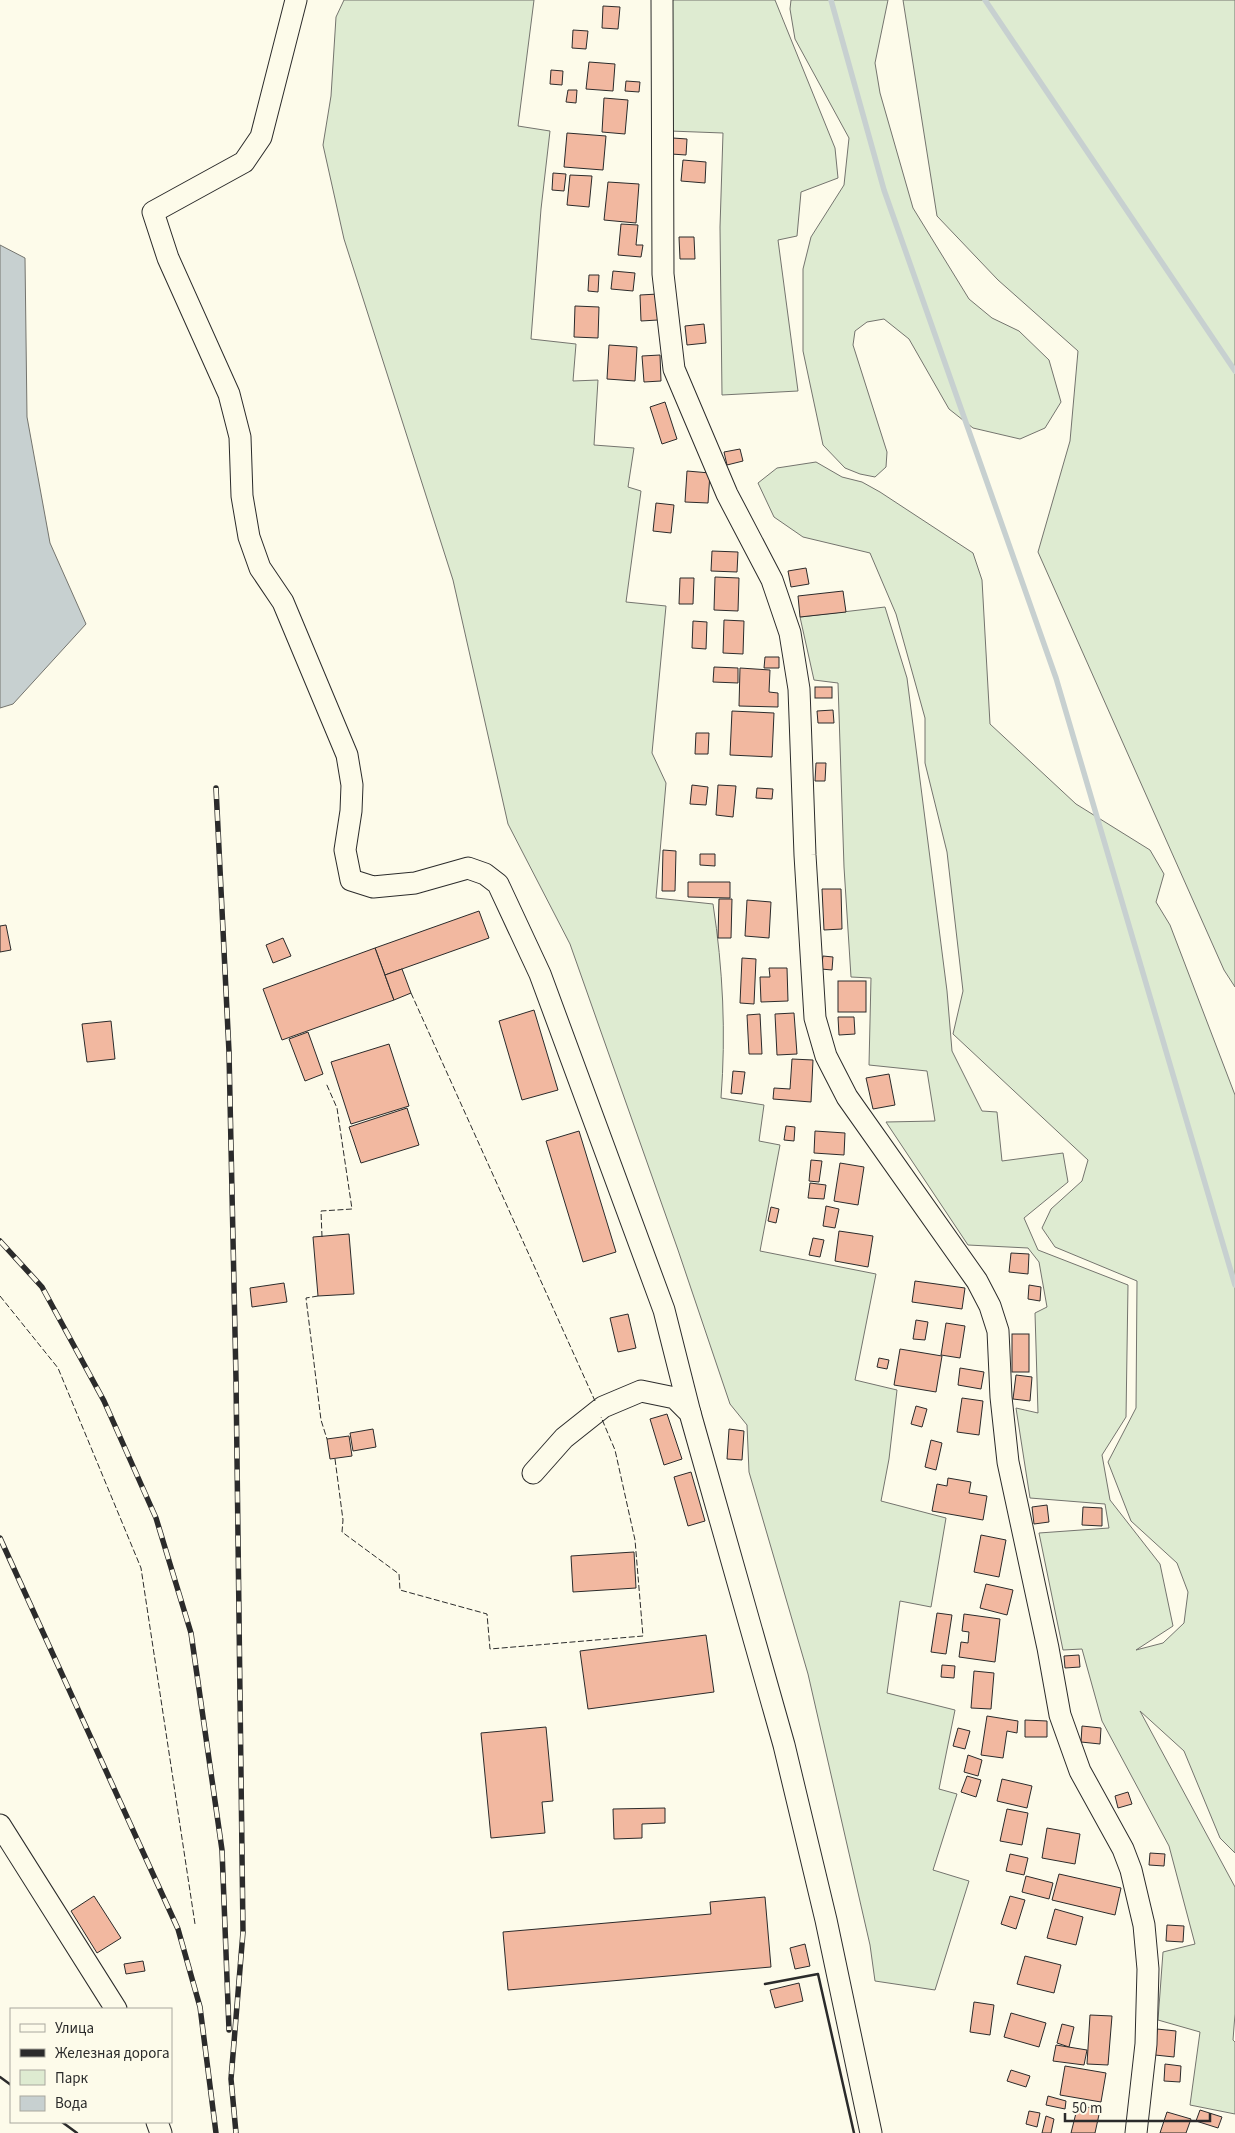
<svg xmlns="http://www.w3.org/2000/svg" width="1235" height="2133" font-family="'Source Sans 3',sans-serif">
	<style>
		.green { fill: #deebd1; stroke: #74746e }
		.water { fill: #c7d0d0; stroke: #74746e }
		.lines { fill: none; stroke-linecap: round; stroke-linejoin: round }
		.stream { stroke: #c7d0d0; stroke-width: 5.5 }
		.building { fill: #f2b8a0; stroke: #2b2b2b }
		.minor-casing { stroke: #2b2b2b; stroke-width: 23 }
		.minor { stroke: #fdfbea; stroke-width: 21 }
		.rail-casing { stroke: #2b2b2b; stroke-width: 5.5 }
		.rail { stroke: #fdfbea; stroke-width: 4; stroke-dasharray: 11; stroke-linecap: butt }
		.fence { stroke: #2b2b2b; stroke-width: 1; stroke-dasharray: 6 2.5; stroke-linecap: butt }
		.wall { stroke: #2b2b2b; stroke-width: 2.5 }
	</style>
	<rect width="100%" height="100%" fill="#fdfbea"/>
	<g class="green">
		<path d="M344,0H534L518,126L550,131L541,209L531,339L576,344L573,381L598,380L594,445L634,448L628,487L641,491L626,602L666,606L652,753L666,783L656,898L713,904C723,969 726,1033 721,1098L764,1105L759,1141L780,1145L760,1251L876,1274L855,1380L897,1390L889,1459L881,1501L946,1518L931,1607L900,1601L887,1693L955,1710L939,1789L957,1794L933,1870L969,1881L935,1990L875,1981L870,1945L808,1674L749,1472L747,1425L730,1404L678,1250L570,944L508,824L453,580L344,239L323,145L331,96L336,17Z"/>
		<path d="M672,0H775L835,148L838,178L801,192L797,236L778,240L798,391L722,395L720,227L723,133L670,131Z"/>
		<path d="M791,0H888L875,63L880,93L913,208L969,299L992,318L1019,331L1049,360L1061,402L1045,428L1020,439L973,428L949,409L909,339L884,319L867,322L855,331L853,345L887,452L886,467L875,477L860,474L845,468L823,445L803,351V269L811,237L844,185L849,138L795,39L790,9Z"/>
		<path d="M903,0H1235V987L1224,970L1038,552L1070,441L1078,351L998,280L937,216Z"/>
		<path d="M816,462L842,477L862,482L880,492L973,553L982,580L990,724L1076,804L1150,850L1164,874L1156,902L1170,925L1235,1095V1853L1220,1838L1184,1751L1140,1711L1235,1887V2014L1233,2040L1235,2042V2114L1190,2105L1200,2032L1158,2020L1163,1952L1195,1944L1169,1846L1102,1721L1082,1649L1063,1650L1039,1533L1109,1528L1105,1504L1030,1498L1016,1408L1038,1413L1035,1313L1047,1307L1039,1262L1028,1248L968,1245L886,1122L935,1121L927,1071L869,1065L871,978L851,977L844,867L838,683L814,680L800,617L885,607L907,678L947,991L952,1051L982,1111L997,1112L1002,1161L1063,1153L1068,1182L1024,1218L1038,1250L1128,1285L1126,1417L1102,1455L1110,1500L1160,1564L1173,1626L1136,1650L1163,1643L1184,1623L1188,1592L1177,1563L1131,1521L1108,1462L1136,1408L1137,1281L1055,1247L1042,1228L1051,1209L1082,1181L1088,1160L953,1034L963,991L947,852L925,763V718L896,614L870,553L803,537L774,517L758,483L777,468Z"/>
	</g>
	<path class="water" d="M0,245L25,258L27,417L50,543L86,624L13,704L0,708Z"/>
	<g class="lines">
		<g class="stream">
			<path d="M831,0L884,190L1056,678L1235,1285"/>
			<path d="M985,0L1235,371"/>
		</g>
	</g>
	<g class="building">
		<path d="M603,6L620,7L618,29L602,28Z"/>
		<path d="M573,30L588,31L586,49L572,48Z"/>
		<path d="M589,62L615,64L613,91L586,89Z"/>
		<path d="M551,70L563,71L562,85L550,84Z"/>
		<path d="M626,81L640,82L639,92L625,91Z"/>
		<path d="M568,90H577L576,103L566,102Z"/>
		<path d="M604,98L628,100L625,134L602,132Z"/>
		<path d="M567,133L606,136L603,170L564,167Z"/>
		<path d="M673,138L687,139L686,155L671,154Z"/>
		<path d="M683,160L706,162L705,183L681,181Z"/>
		<path d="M553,173L566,174L564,191L552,190Z"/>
		<path d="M570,175L592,176L589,207L567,205Z"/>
		<path d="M608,182L639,184L636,223L604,220Z"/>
		<path d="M621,224L638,225L636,245H643L641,257L618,255Z"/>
		<path d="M679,237H694L695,259H680Z"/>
		<path d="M613,271L635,273L633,291L611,289Z"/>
		<path d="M589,275H599L598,292L588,291Z"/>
		<path d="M658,294V320L641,321L640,295Z"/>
		<path d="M575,306L599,307L598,338L574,337Z"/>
		<path d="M704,324L706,343L687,345L685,326Z"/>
		<path d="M609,345L637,347L635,381L607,379Z"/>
		<path d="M660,355L661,381L644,382L642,356Z"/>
		<path d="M665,402L677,439L662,444L650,407Z"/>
		<path d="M740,449L743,461L727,465L724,452Z"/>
		<path d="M687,471L710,473L708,503L685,502Z"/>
		<path d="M656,503L674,505L671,533L653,531Z"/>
		<path d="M712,551L738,552L737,572L711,571Z"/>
		<path d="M806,568L809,584L791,587L788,571Z"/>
		<path d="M715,577L739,578L738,611L714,610Z"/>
		<path d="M680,578H694L693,604H679Z"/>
		<path d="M843,591L846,612L800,617L798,596Z"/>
		<path d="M724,620L744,621L743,654L723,653Z"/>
		<path d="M693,621L707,622L706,649L692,648Z"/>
		<path d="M765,657H779V668H764Z"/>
		<path d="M714,667L738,668V683L713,682Z"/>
		<path d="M740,668L770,670L769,692L778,693V707L739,706Z"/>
		<rect x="815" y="687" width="17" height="11"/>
		<path d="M833,710L834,723H818L817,711Z"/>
		<path d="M732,711L774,713L772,757L730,755Z"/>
		<path d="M696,733H709L708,754H695Z"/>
		<path d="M816,763H826L825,781H815Z"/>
		<path d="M692,785L708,787L706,805L690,804Z"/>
		<path d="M718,785L736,786L733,817L716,815Z"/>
		<path d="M757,788L773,789L772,799L756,798Z"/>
		<path d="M663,850L676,851L675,891H662Z"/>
		<path d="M700,854H715V866L700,865Z"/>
		<path d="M688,882H730V898L688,897Z"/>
		<path d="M822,889H841L842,929L824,930Z"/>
		<path d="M719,899H732L731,938H718Z"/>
		<path d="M747,900L771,902L769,938L745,936Z"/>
		<path d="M479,911L489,938L385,975L375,948Z"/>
		<path d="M6,925L11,950L0,952V926Z"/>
		<path d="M283,938L291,956L273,963L266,945Z"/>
		<path d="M375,948L394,1000L282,1040L263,989Z"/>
		<path d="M823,956L833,957L832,970L821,969Z"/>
		<path d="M742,958L756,959L754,1004L740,1003Z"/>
		<path d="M769,968H787L788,1001L761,1002L760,977H770Z"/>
		<path d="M402,969L411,993L394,1000L385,975Z"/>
		<rect x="838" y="981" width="28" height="31"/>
		<path d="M534,1010L558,1090L522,1100L499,1021Z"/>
		<path d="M794,1013L797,1054L777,1055L775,1014Z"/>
		<path d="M760,1014L762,1054H749L747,1015Z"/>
		<path d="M838,1017H854L855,1034L839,1035Z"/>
		<path d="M111,1021L115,1059L87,1062L82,1024Z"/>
		<path d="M308,1032L323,1074L305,1081L289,1039Z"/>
		<path d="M389,1044L409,1106L351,1124L331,1062Z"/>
		<path d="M792,1059L813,1060L811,1102L773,1099L774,1088L790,1089Z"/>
		<path d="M733,1071L745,1072L742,1094L731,1093Z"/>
		<path d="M889,1074L895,1105L873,1109L866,1078Z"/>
		<path d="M407,1108L419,1145L361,1163L349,1127Z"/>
		<path d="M786,1126L795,1127L794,1141L784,1140Z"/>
		<path d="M579,1131L616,1252L583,1262L546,1141Z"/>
		<path d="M815,1131L845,1133L844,1155L814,1153Z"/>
		<path d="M811,1160L822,1161L819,1182L809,1181Z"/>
		<path d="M840,1163L864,1167L858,1205L834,1201Z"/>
		<path d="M810,1183L826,1185L824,1199L808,1198Z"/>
		<path d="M826,1206L839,1209L835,1228L823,1226Z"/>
		<path d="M771,1207L779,1209L776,1223L768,1221Z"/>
		<path d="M839,1231L873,1236L868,1267L835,1261Z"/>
		<path d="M349,1234L354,1294L318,1296L313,1237Z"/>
		<path d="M813,1238L824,1240L820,1257L809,1255Z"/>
		<path d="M1011,1253L1029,1254L1028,1274L1009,1272Z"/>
		<path d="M915,1281L965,1288L962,1309L912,1302Z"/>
		<path d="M284,1283L287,1302L252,1307L250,1288Z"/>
		<path d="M1029,1285L1041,1287L1040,1301L1028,1299Z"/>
		<path d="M628,1314L636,1348L618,1352L610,1318Z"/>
		<path d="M916,1320L928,1322L925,1340L913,1339Z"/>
		<path d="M946,1323L965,1326L960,1358L941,1355Z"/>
		<rect x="1012" y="1334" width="17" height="38"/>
		<path d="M900,1349L942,1356L936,1392L894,1385Z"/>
		<path d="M879,1358L889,1360L887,1369L877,1367Z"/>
		<path d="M960,1368L984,1372L981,1389L958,1385Z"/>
		<path d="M1016,1375L1032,1377L1030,1401L1013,1399Z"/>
		<path d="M962,1398L983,1401L979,1435L957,1432Z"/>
		<path d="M916,1406L927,1409L922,1427L911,1424Z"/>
		<path d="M667,1414L682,1459L664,1465L650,1419Z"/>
		<path d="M373,1429L376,1447L353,1451L350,1433Z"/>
		<path d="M729,1429L744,1431L742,1460L727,1459Z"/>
		<path d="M349,1436L352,1456L330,1459L327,1439Z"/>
		<path d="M931,1440L942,1443L936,1470L925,1467Z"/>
		<path d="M691,1472L705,1521L688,1526L674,1477Z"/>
		<path d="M948,1478L971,1482L969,1493L987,1496L983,1520L932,1511L937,1484L947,1486Z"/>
		<path d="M1047,1505L1049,1522L1034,1524L1032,1507Z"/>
		<path d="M1083,1507L1102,1508V1526L1082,1525Z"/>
		<path d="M981,1535L1006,1540L999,1577L974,1572Z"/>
		<path d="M634,1552L636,1588L573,1592L571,1556Z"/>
		<path d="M986,1584L1013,1590L1007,1615L980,1608Z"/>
		<path d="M937,1613L952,1615L946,1654L931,1652Z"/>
		<path d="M964,1614L1000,1619L995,1662L959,1657L961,1642L968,1643L969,1632L962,1631Z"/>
		<path d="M706,1635L714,1692L588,1709L580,1651Z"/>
		<path d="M1079,1655L1080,1667L1065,1668L1064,1656Z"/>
		<path d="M942,1665L955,1666L954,1678L941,1677Z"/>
		<path d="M974,1671L994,1673L991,1709L971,1708Z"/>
		<path d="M987,1716L1018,1721L1017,1733L1007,1731L1003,1758L981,1755Z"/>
		<path d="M1025,1720L1047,1721V1737H1025Z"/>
		<path d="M1082,1726L1101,1728L1100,1744L1081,1742Z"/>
		<path d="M546,1727L553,1801L542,1802L545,1833L491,1838L481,1733Z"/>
		<path d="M958,1728L970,1731L965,1749L953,1746Z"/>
		<path d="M968,1755L982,1760L978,1776L964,1772Z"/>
		<path d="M967,1776L981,1780L976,1797L961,1792Z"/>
		<path d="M1002,1779L1032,1786L1027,1808L997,1801Z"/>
		<path d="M1128,1792L1132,1804L1118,1808L1115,1796Z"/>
		<path d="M665,1808V1823L642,1824V1838L614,1839L613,1809Z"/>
		<path d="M1007,1809L1028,1813L1022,1845L1000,1841Z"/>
		<path d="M1047,1828L1080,1834L1075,1864L1042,1858Z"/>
		<path d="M1150,1853L1165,1854L1164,1866L1149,1865Z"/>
		<path d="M1010,1854L1028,1858L1024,1875L1006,1871Z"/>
		<path d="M1059,1874L1121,1888L1115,1915L1052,1900Z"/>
		<path d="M1026,1876L1053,1883L1049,1899L1022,1892Z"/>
		<path d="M94,1896L121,1938L97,1953L71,1911Z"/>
		<path d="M1010,1896L1025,1900L1016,1929L1001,1924Z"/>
		<path d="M765,1897L771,1967L508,1990L503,1932L711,1914L710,1902Z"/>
		<path d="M1055,1909L1083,1917L1076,1945L1047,1938Z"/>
		<path d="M1167,1925L1184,1926L1183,1942L1166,1941Z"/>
		<path d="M805,1944L810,1966L795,1969L790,1948Z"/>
		<path d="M1025,1956L1061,1965L1054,1993L1017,1984Z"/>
		<path d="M143,1961L145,1971L126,1974L124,1964Z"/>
		<path d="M799,1983L803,2001L775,2008L770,1990Z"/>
		<path d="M974,2002L994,2005L990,2035L970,2032Z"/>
		<path d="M1011,2013L1046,2023L1039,2047L1004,2037Z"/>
		<path d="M1090,2015L1112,2016L1108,2065L1087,2064Z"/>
		<path d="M1062,2024L1074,2027L1069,2047L1057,2043Z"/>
		<path d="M1157,2029L1176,2031L1174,2057L1155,2055Z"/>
		<path d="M1056,2045L1087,2050L1084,2065L1053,2061Z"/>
		<path d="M1165,2064L1181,2066L1180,2082L1164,2081Z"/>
		<path d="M1065,2066L1106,2073L1101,2102L1060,2095Z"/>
		<path d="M1011,2070L1030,2076L1026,2087L1007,2081Z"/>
		<path d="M1048,2096L1066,2101L1065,2109L1046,2105Z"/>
		<path d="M1078,2105L1100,2110L1095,2133H1071Z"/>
		<path d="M1200,2110L1222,2117L1218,2128L1196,2121Z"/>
		<path d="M1029,2111L1040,2113L1037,2127L1026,2124Z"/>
		<path d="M1167,2112L1191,2119L1186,2133H1160Z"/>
		<path d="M1046,2116L1054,2119L1051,2133H1042Z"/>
	</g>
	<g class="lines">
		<g class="minor-casing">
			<g id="minor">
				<path d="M296,0L261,137L244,162L153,212L168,258L229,394L240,437L242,496L249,537L260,568L283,602L347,755L352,785L351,811L345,850L351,880L373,887L415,883L468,868L485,874L498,884L540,974L664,1310L690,1413"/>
				<path d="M662,0L663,274L674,369L727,494L772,580L790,633L799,689L805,855L815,1018L826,1056L847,1097L977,1281L990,1306L998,1331L1001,1397L1008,1462L1048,1648L1060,1715L1080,1771L1123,1849L1131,1870L1144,1925L1148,1969L1146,2044L1136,2133"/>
				<path d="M533,1473L564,1438L603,1407L641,1391L675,1398L690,1413L784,1745L826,1920L871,2133"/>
				<path d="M0,1825L116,2009"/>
				<path d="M157,2122L161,2133"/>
			</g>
		</g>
		<use href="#minor" class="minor"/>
		<g class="rail-casing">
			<g id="rail">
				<path d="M216,788L229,1052L236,1379L243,1932L231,2079L236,2133"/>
				<path d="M0,1241L42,1287L104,1401L156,1518L191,1633L222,1850L229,2030"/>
				<path d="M0,1538L178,1929L200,2007L216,2133"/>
			</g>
		</g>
		<use href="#rail" class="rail"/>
		<g class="fence">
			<path d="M411,993L595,1401"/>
			<path d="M322,1237L321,1211L352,1209L337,1108L326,1083"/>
			<path d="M0,1296L58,1368L141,1568L195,1924"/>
			<path d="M318,1296L306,1298L321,1420L327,1439"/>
			<path d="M335,1459L343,1520L342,1532L399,1574L400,1590L487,1614L490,1649L643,1636L635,1540L615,1450L601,1417"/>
		</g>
		<g class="wall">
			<path d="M765,1984L818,1974L854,2133"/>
			<path d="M0,2077L11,2085"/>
			<path d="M62,2122L77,2133"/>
		</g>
	</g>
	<rect x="10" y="2008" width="162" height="115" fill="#fdfbea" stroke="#a9a89e"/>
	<rect x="20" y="2024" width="25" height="8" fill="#fdfbea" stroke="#a9a89e"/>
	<text x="55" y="2033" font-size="15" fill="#2b2b2b">Улица</text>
	<rect x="20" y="2049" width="25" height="8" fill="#2b2b2b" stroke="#a9a89e"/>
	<text x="55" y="2058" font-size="15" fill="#2b2b2b">Железная дорога</text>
	<rect x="20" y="2070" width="25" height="15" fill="#deebd1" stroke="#a9a89e"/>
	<text x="55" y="2083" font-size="15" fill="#2b2b2b">Парк</text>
	<rect x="20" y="2096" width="25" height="15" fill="#c7d0d0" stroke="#a9a89e"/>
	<text x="55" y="2108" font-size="15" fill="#2b2b2b">Вода</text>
	<path d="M1065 2113v8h145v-8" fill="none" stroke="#2b2b2b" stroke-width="2.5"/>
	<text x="1072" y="2113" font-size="15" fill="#2b2b2b" stroke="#fdfbea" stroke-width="4" paint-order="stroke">50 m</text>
</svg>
